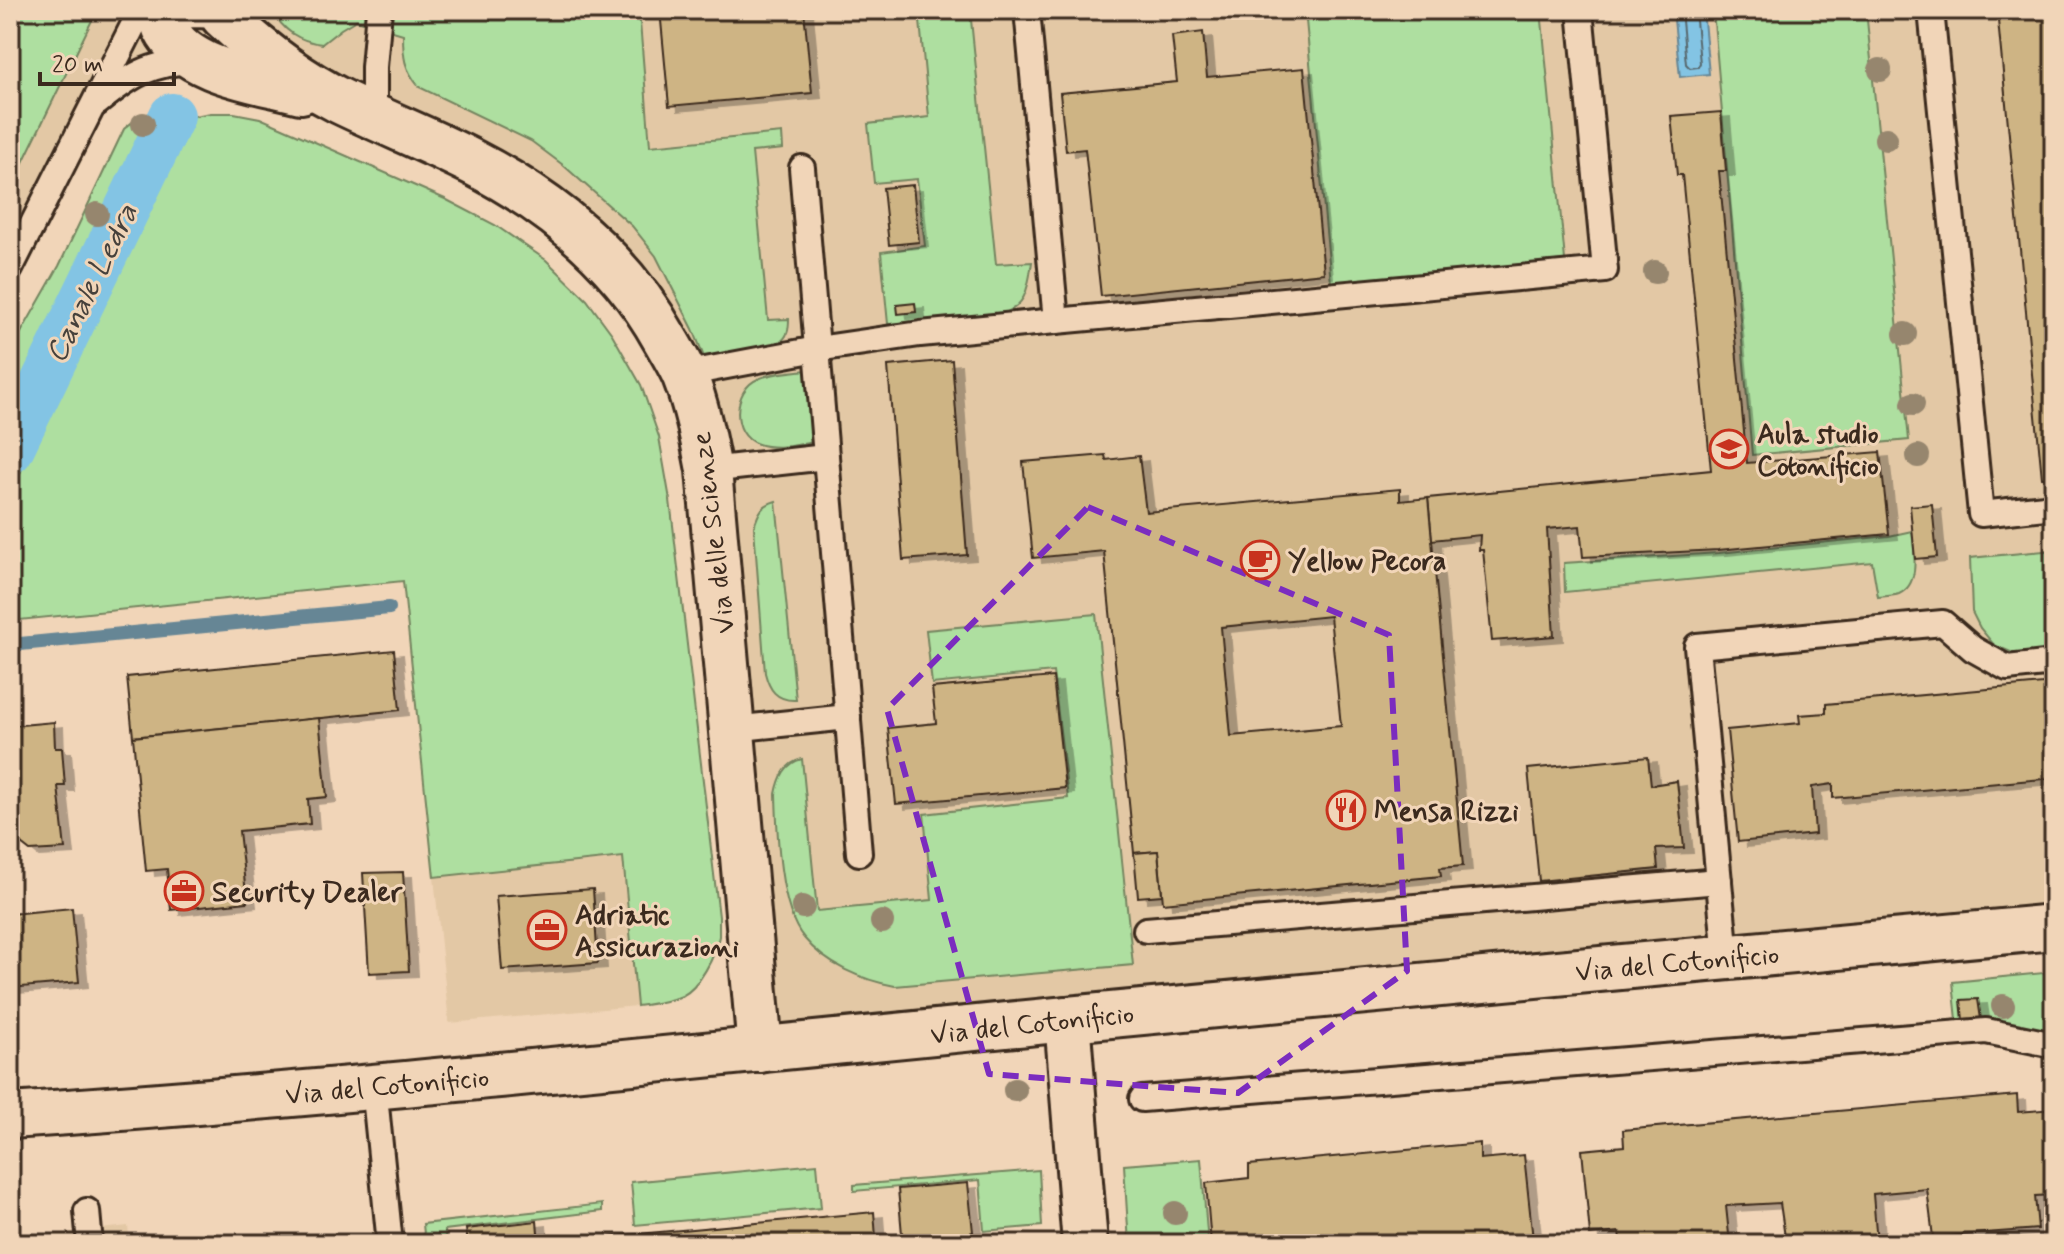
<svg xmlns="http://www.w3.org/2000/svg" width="2064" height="1254" font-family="Mynerve,sans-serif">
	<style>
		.built { fill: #e3c8a5 }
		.green { fill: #aedfa0; stroke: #74845f; stroke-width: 2 }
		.water { fill: #83c4e4; stroke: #668695; stroke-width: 2 }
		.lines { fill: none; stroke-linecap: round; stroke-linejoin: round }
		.shore { stroke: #58686d; stroke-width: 2 }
		.stream { stroke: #668695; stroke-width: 14 }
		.canal { stroke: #83c4e4; stroke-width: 46 }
		.building { fill: #ceb484; stroke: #3b2a1e; stroke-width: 2; fill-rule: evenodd; filter: url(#shadow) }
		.service-casing { stroke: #3b2a1e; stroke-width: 30 }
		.minor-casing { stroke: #3b2a1e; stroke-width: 50 }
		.tertiary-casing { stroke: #3b2a1e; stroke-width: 50 }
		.secondary-casing { stroke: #3b2a1e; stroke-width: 50 }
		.service { stroke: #f1d5b8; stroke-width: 24 }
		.minor { stroke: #f1d5b8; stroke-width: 44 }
		.tertiary { stroke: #f1d5b8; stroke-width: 44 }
		.secondary { stroke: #f1d5b8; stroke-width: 44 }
		.tree { fill: #96866e }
		.marked { fill: none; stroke: #7b2cbf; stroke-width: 6; stroke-dasharray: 16 10; stroke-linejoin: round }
		.labels { text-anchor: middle; stroke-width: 6; stroke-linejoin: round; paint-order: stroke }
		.poi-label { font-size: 28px; font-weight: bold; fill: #3b2a1e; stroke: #f1d5b8; text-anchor: start }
		.street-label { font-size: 28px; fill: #3b2a1e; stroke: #f1d5b8 }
		.water-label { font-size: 30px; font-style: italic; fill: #46413c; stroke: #f1d5b8 }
	</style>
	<defs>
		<filter id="shadow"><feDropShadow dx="9" dy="5" stdDeviation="0" flood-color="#0004"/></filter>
	</defs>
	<rect width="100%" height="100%" fill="#f1d5b8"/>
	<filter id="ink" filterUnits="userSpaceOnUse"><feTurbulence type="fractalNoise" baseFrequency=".0125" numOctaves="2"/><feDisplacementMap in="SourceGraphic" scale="16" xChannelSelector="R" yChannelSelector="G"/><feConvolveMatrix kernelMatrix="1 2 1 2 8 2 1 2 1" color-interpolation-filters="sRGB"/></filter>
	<g filter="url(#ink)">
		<g class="built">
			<path d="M10,10H2054V927L760,1050L700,422L557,213L212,67L118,85L10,269Z"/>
			<path d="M623,856L637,1006L449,1023L434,877Z"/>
			<path d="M128,1226L130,1244H10V1239Z"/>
		</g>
		<g class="green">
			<path d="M10,10H97L10,189Z"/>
			<path d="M272,10H639L650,146L782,133L783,149L752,152L768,320L789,319C789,328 788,337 780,342C762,355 725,355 704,357L693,329L656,256L632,226L563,165L531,141L419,87C404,68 403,58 403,34L356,20L341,29L322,44C299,41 283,31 272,10Z"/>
			<path d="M919,10H970L996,264L1032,262C1028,288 1027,307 999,315L888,324L881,252L925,246L917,179L874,183L868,124L929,117Z"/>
			<path d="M1305,10H1541L1565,260L1331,283Z"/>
			<path d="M1713,10H1866L1909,440L1752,455Z"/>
			<path d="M162,111L10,426V352L59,266L124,129L141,115Z"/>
			<path d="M211,113H234L260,118L445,199L495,225L546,260L587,300L612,334L641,385L659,437L670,500L719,917C719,923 719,930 719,936C716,955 699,988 682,996C667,1002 652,1004 637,1006L623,857L434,877L403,581L10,621V494L189,117Z"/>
			<path d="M808,370L814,442C797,445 776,450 758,444C730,435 733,389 758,379C773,372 792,372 808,370Z"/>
			<path d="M776,501L796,700C776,701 769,689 765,673L754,527C758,514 761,505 776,501Z"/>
			<path d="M1912,531C1914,551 1921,584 1899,594C1893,596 1884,596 1878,597L1872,562L1565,592L1564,563L1719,553L1889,536Z"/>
			<path d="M2054,550V651L2018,655L1994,645L1980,628L1972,612L1970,558Z"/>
			<path d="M1096,614L1133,965L895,986C862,980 826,965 804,938C779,909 777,831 776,794C779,778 785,763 802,759L817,911L932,900L924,814L1068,798L1053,672L932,684L926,630Z"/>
			<path d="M2054,972V1037L1958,1029L1953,982Z"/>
			<path d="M1201,1159L1208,1244H1129L1124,1165Z"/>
			<path d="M817,1164L821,1208L635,1225L631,1182Z"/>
			<path d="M1039,1170L1042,1226L984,1231L980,1180L854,1191V1185Z"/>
			<path d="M602,1204V1211L445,1230L446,1244H425L423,1224Z"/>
		</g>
		<path class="water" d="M1673,10H1703L1709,74L1680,77Z"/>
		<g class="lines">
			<path class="shore" d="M1681,10L1686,64L1690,68L1698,67L1700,63L1695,10"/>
			<path class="stream" d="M10,645L389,608"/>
			<path class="canal" d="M10,451L172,116"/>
		</g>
		<g class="building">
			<path d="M660,10H804L812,93L669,106Z"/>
			<path d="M1997,10H2054V477L2042,478Z"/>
			<path d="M1203,32L1207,77L1304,68L1324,273L1101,296L1085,149L1066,151L1060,93L1177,82L1172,36Z"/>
			<path d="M1721,112L1726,171H1719L1747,463L1880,452L1889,534L1718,550L1583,557L1580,526L1547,529L1554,636L1492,641L1483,550H1479L1480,535L1432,540L1428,498L1711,470L1682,175H1677L1671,116Z"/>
			<path d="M913,185L919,242L889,245L883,188Z"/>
			<path d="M915,303L916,312L898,314L897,305Z"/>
			<path d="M952,360L967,555L903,560L888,366Z"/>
			<path d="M1105,455L1106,460L1139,456L1146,512L1400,489V501L1428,498L1463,866L1440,868L1441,876L1163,903L1158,851L1134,853L1104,551L1033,558L1023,462ZM1330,616L1341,726L1231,736L1221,627Z"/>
			<path d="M1932,504L1937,557L1915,559L1910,506Z"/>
			<path d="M394,650L400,710L133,737L127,677Z"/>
			<path d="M1053,677L1065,788L896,804L888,728L936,723L932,688Z"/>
			<path d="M2054,683V778L1833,798V784L1812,787L1815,834L1738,842L1727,730L1800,723L1799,715L1826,713V704Z"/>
			<path d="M319,718L327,797L308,799L310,824L239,831L247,902L171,910L167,869L146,871L133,737Z"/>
			<path d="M54,722L55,748H62L65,786H58L65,849L30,851L16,840L15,822L10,823V726Z"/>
			<path d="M1648,757L1651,785L1677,781L1684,848L1656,849L1658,869L1539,881L1528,769Z"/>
			<path d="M1158,851L1162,895L1138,897L1134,853Z"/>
			<path d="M403,872L409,971L369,973L363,873Z"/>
			<path d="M593,889L598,963L502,970L496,896Z"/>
			<path d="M72,908L79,982L10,988V914Z"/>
			<path d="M1978,999L1981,1019L1963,1020L1961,1000Z"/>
			<path d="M2017,1095L2018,1112L2054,1109V1195L2035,1196L2038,1229L1933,1237L1927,1189L1873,1194L1877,1243L1786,1244L1780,1203L1726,1206L1730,1244H1621L1619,1232L1590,1235L1582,1150L1624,1146L1623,1130Z"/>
			<path d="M1480,1143V1159L1524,1155L1533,1240L1501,1244H1392L1391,1238L1348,1241V1244H1211L1206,1183L1249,1178V1165Z"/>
			<path d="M968,1183L973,1232L957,1236V1244H565L564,1241L874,1212L876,1237L902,1234L898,1189Z"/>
			<path d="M537,1221L539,1244H468L466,1229Z"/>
		</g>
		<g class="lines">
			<g class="service-casing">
				<g id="service">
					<path d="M1027,10L1056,321L1605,270L1580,10"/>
					<path d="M1931,10L1981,514L2054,506"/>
					<path d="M154,22L193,15L223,16"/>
					<path d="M97,103C132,74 149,64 195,60"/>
					<path d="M374,115V67L379,10"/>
					<path d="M802,168L859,853"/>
					<path d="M10,269L141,10"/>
					<path d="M684,374L817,349L920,334L1056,321"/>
					<path d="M709,470L826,457"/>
					<path d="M732,729L848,717"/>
					<path d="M1146,930L1719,881"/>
					<path d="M1726,957L1697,646L1943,623L1973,649L2007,668L2054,663"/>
					<path d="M374,1086L390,1244"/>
					<path d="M1142,1099L1986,1031L2054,1045"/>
					<path d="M87,1211L90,1244"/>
				</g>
			</g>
			<g class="minor-casing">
				<path id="minor" d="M1067,1019L1085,1244"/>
			</g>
			<g class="tertiary-casing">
				<g id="tertiary">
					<path d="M160,10C162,16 163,23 165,28C186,72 259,80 301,91"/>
					<path d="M220,10L223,16C258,49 296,79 340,101C383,122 429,140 472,162C552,203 621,259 665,339C672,351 680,364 685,376C697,407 703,438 709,470L760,1050"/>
				</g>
			</g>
			<g class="secondary-casing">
				<path id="secondary" d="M10,1116C363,1092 716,1053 1068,1019C1397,987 1725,958 2054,927"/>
			</g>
			<use href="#service" class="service"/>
			<use href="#minor" class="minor"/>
			<use href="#tertiary" class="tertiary"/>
			<use href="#secondary" class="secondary"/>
		</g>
		<g class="tree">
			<circle cx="1880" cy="70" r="12"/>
			<circle cx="143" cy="124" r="12"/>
			<circle cx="1886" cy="139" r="12"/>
			<circle cx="97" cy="214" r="12"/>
			<circle cx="1655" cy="272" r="12"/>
			<circle cx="1905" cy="334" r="12"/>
			<circle cx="1913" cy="404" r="12"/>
			<circle cx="1918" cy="456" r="12"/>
			<circle cx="803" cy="907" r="12"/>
			<circle cx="882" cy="922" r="12"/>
			<circle cx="2003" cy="1006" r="12"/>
			<circle cx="1015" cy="1090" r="12"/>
			<circle cx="1175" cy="1213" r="12"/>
		</g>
	</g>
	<path class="marked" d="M1088,507L1389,635L1407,971L1238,1093L989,1074L887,709Z"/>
	<defs>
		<g id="university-ring" transform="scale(2)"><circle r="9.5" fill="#f1d5b8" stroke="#c8321e" stroke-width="1.5"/><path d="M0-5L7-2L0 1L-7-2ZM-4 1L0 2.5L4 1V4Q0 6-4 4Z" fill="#c8321e"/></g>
		<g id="cafe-ring" transform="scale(2)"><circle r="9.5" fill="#f1d5b8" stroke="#c8321e" stroke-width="1.5"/><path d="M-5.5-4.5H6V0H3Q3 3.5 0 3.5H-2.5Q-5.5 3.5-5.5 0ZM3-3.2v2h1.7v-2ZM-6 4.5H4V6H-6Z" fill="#c8321e"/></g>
		<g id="restaurant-ring" transform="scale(2)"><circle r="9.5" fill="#f1d5b8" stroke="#c8321e" stroke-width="1.5"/><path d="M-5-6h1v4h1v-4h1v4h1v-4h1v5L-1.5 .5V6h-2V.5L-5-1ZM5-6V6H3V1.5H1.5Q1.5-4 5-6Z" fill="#c8321e"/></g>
		<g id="office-ring" transform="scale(2)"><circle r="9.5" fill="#f1d5b8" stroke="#c8321e" stroke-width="1.5"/><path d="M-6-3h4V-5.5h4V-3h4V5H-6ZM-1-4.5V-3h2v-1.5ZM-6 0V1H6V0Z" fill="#c8321e"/></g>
	</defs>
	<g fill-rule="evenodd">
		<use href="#university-ring" x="1729" y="449"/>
		<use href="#cafe-ring" x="1260" y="560"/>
		<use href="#restaurant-ring" x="1346" y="810"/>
		<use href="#office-ring" x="184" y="891"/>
		<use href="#office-ring" x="547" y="930"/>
	</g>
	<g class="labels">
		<g class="poi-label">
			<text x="1757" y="443">Aula studio<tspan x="1757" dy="32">Cotonificio</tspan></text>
			<text x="1288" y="570">Yellow Pecora</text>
			<text x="1374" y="820">Mensa Rizzi</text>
			<text x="212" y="901">Security Dealer</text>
			<text x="575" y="924">Adriatic<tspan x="575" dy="32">Assicurazioni</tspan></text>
		</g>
		<g class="street-label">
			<text transform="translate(712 533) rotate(-97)" y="10">Via delle Scienze</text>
			<text transform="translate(1677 962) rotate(-5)" y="10">Via del Cotonificio</text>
			<text transform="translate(1032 1023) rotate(-6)" y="10">Via del Cotonificio</text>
			<text transform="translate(387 1085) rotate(-5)" y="10">Via del Cotonificio</text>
		</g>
		<g class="water-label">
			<text transform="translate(91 283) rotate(-64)" y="10">Canale Ledra</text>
		</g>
	</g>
	<rect width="2064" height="1254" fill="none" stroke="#f1d5b8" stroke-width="40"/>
	<rect x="20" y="20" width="2024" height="1214" fill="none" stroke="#3b2a1e" stroke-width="3" filter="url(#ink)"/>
	<path d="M40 72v12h134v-12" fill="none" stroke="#3b2a1e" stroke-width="4"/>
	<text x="52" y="72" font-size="24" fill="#3b2a1e" stroke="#f1d5b8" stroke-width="6" paint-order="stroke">20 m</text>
</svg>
